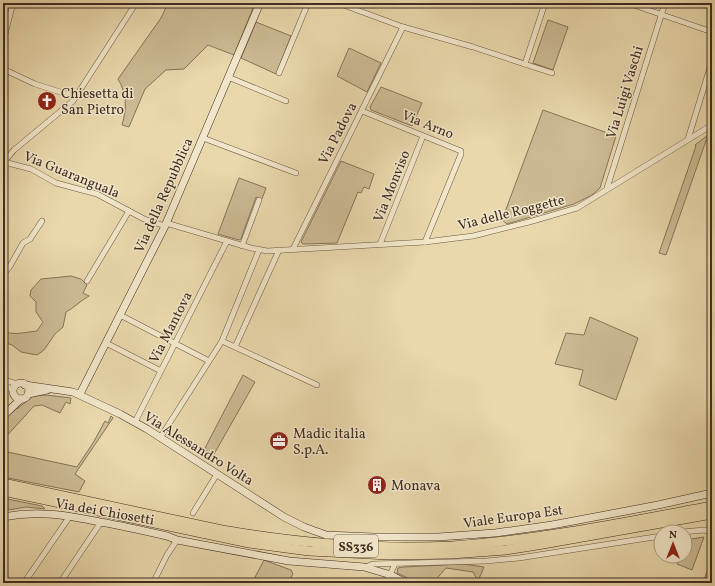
<svg xmlns="http://www.w3.org/2000/svg" width="715" height="586" font-family="Vollkorn,serif">
	<style>
		.green { fill: #ccbb94; stroke: #86745a }
		.lines { fill: none; stroke-linecap: round; stroke-linejoin: round }
		.street-casing { stroke: #6a5844; stroke-width: 6 }
		.secondary-casing { stroke: #402d21; stroke-width: 8 }
		.highway-casing { stroke: #402d21; stroke-width: 10 }
		.street { stroke: #f1e6c9; stroke-width: 5 }
		.secondary { stroke: #f1e6c9; stroke-width: 7 }
		.highway { stroke: #e9d8ac; stroke-width: 9 }
		.labels { text-anchor: middle; stroke-width: 3; stroke-linejoin: round; paint-order: stroke }
		.shield { fill: #f1e6c9; stroke: #756453; stroke-width: 1 }
		.shield-label { font-size: 13px; font-weight: bold; fill: #402d21 }
		.street-label { font-size: 14px; fill: #402d21; stroke: #f1e6c9 }
		.poi-label { font-size: 14px; fill: #402d21; stroke: #f1e6c9; text-anchor: start }
	</style>
	<rect width="100%" height="100%" fill="#e9d8ac"/>
	<filter id="stains"><feTurbulence type="fractalNoise" baseFrequency=".005" numOctaves="4"/><feColorMatrix values="0 0 0 0 .2 0 0 0 0 .09 0 0 0 0 .02 0 0 0 .5 -.17"/></filter>
	<radialGradient id="worn" r=".72"><stop offset=".6" stop-color="#630" stop-opacity="0"/><stop offset="1" stop-color="#630" stop-opacity=".3"/></radialGradient>
	<g class="green">
		<path d="M168,3H255L234,55L208,45L184,69L166,70L145,89L129,127L122,125C127,108 127,94 118,79L161,18Z"/>
		<path d="M548,20L568,27L553,70L533,63Z"/>
		<path d="M256,22L291,36L276,74L241,58Z"/>
		<path d="M349,48L381,63L367,92L337,76Z"/>
		<path d="M381,87L422,103L412,126L371,110L370,107Z"/>
		<path d="M543,110L616,136L600,188L592,195L574,204L507,224L502,220Z"/>
		<path d="M708,135L666,255L659,253L696,146L695,145Z"/>
		<path d="M341,161L374,174L369,189L364,187L361,193L358,192L337,243L303,244L301,242Z"/>
		<path d="M239,178L266,188L262,199L256,197L241,239L239,240L218,234Z"/>
		<path d="M71,276L81,279L87,285L83,293L89,296C80,301 74,308 66,312L63,327L55,334L44,350L37,355L21,352L12,345L3,342V331C12,336 27,332 37,331L43,322L36,312V302L30,296L31,290L41,279Z"/>
		<path d="M590,317L638,338L616,400L579,385L583,370L555,364L566,333L584,335Z"/>
		<path d="M243,375L255,382L213,456L204,450Z"/>
		<path d="M46,395L71,398L70,404L66,402L60,413L42,405L34,406L3,440V421L15,408L17,409L33,396Z"/>
		<path d="M111,416L113,418L75,474L85,481L79,492L3,477V451L77,467L93,443L105,421L108,423Z"/>
		<path d="M3,498L42,506L45,509L26,507L3,511Z"/>
		<path d="M704,537L692,570L677,564L679,556H685V540Z"/>
		<path d="M712,559V583H694L695,580L703,582Z"/>
		<path d="M264,560L291,570L293,574L288,583H252Z"/>
		<path d="M464,564L484,567L478,581L473,572L446,568L433,583H419L397,573L398,568L403,567Z"/>
	</g>
	<g class="lines">
		<g class="street-casing">
			<g id="street">
				<path d="M338,3L403,27L473,47L552,73"/>
				<path d="M628,3L712,32"/>
				<path d="M3,42L13,3"/>
				<path d="M525,64L545,3"/>
				<path d="M3,69L35,84L76,97"/>
				<path d="M279,73L308,3"/>
				<path d="M228,77L286,101"/>
				<path d="M362,111L461,151V154L425,242"/>
				<path d="M203,138L296,173"/>
				<path d="M688,139L712,61"/>
				<path d="M4,162L31,169L56,183L97,194L144,219L165,226"/>
				<path d="M3,163L14,150L73,101L136,3"/>
				<path d="M607,188L665,3"/>
				<path d="M166,223L251,248L267,251L425,242L473,236L529,222L577,208L712,125"/>
				<path d="M380,244L423,136"/>
				<path d="M242,246L259,200"/>
				<path d="M293,249L403,27"/>
				<path d="M3,275L10,266L23,243L30,239L42,221"/>
				<path d="M87,281L129,211"/>
				<path d="M120,315L209,361"/>
				<path d="M222,341L317,385"/>
				<path d="M106,343L161,371"/>
				<path d="M235,347L279,250"/>
				<path d="M3,380L18,384"/>
				<path d="M3,384L13,390"/>
				<path d="M135,422L227,241"/>
				<path d="M160,438L222,341L259,250"/>
				<path d="M193,513L217,474"/>
				<path d="M683,532L704,530L712,532"/>
				<path d="M365,567L373,564L486,561L519,558L661,536"/>
				<path d="M24,583L70,516"/>
				<path d="M60,583L101,522"/>
				<path d="M153,583L167,555L177,540"/>
				<path d="M386,583L395,564"/>
			</g>
		</g>
		<g class="secondary-casing">
			<g id="secondary">
				<circle cx="21" cy="391" r="8"/>
				<path d="M25,385L73,392L120,414L147,429L284,517L304,527L326,535L374,537H438L495,533L552,525L658,505L712,493"/>
				<path d="M28,394L47,390"/>
				<path d="M80,394L165,226L260,3"/>
				<path d="M3,416L21,399"/>
				<path d="M3,517C38,510 66,515 100,522C123,526 145,531 167,536L177,540L289,561L364,567L391,575L406,583"/>
			</g>
		</g>
		<g class="highway-casing">
			<g id="highway">
				<path d="M3,483L222,530C298,543 375,550 452,546C539,540 626,522 712,506"/>
				<path d="M3,491L249,543L309,551L389,555L451,554L506,550L543,544L712,514"/>
			</g>
		</g>
		<use href="#street" class="street"/>
		<use href="#secondary" class="secondary"/>
		<use href="#highway" class="highway"/>
	</g>
	<defs>
		<g id="church-disc" transform="scale(1)"><circle r="9.5" fill="#8f2418" stroke="#f1e6c9"/><path d="M-1.2-6h2.4v3.5h3.3v2.4h-3.3V6h-2.4V-.1h-3.3v-2.4h3.3Z" fill="#fff"/></g>
		<g id="office-disc" transform="scale(1)"><circle r="9.5" fill="#8f2418" stroke="#f1e6c9"/><path d="M-6-3h4V-5.5h4V-3h4V5H-6ZM-1-4.5V-3h2v-1.5ZM-6 0V1H6V0Z" fill="#fff"/></g>
		<g id="building-disc" transform="scale(1)"><circle r="9.5" fill="#8f2418" stroke="#f1e6c9"/><path d="M-4-6H4V6H1V3H-1V6H-4ZM-2.5-4.3h1.7v1.8h-1.7ZM.8-4.3h1.7v1.8H.8ZM-2.5-1h1.7V.8h-1.7ZM.8-1h1.7V.8H.8Z" fill="#fff"/></g>
	</defs>
	<g fill-rule="evenodd">
		<use href="#church-disc" x="47" y="101"/>
		<use href="#office-disc" x="279" y="441"/>
		<use href="#building-disc" x="377" y="485"/>
	</g>
	<g class="labels">
		<rect class="shield" x="334" y="535" width="44" height="22" rx="3"/>
		<g class="shield-label">
			<text x="356" y="551">SS336</text>
		</g>
		<g class="street-label">
			<text transform="translate(624 92) rotate(-73)" y="5">Via Luigi Vaschi</text>
			<text transform="translate(428 124) rotate(22)" y="5">Via Arno</text>
			<text transform="translate(337 133) rotate(-63)" y="5">Via Padova</text>
			<text transform="translate(72 174) rotate(22)" y="5">Via Guaranguala</text>
			<text transform="translate(391 186) rotate(-68)" y="5">Via Monviso</text>
			<text transform="translate(163 195) rotate(-66)" y="5">Via della Repubblica</text>
			<text transform="translate(511 212) rotate(-14)" y="5">Via delle Roggette</text>
			<text transform="translate(170 327) rotate(-63)" y="5">Via Mantova</text>
			<text transform="translate(199 448) rotate(32)" y="5">Via Alessandro Volta</text>
			<text transform="translate(105 511) rotate(10)" y="5">Via dei Chiosetti</text>
			<text transform="translate(513 516) rotate(-8)" y="5">Viale Europa Est</text>
		</g>
		<g class="poi-label">
			<text x="61" y="98">Chiesetta di<tspan x="61" dy="16">San Pietro</tspan></text>
			<text x="293" y="438">Madic italia<tspan x="293" dy="16">S.p.A.</tspan></text>
			<text x="391" y="490">Monava</text>
		</g>
	</g>
	<rect width="715" height="586" fill="none" stroke="#e9d8ac" stroke-width="16"/>
	<rect x="4" y="4" width="707" height="578" fill="none" stroke="#402d21" stroke-width="2"/>
	<rect x="8" y="8" width="699" height="570" fill="none" stroke="#402d21"/>
	<g transform="translate(673 544)"><circle r="19" fill="#f1e6c9" stroke="#aa9c86"/>
	<path d="M0-3L7 15L0 10L-7 15Z" fill="#8f2418"/>
	<text y="-6" font-size="11" font-weight="bold" text-anchor="middle" fill="#402d21">N</text>
	</g>
	<rect width="100%" height="100%" filter="url(#stains)"/>
	<rect width="100%" height="100%" fill="url(#worn)"/>
</svg>
